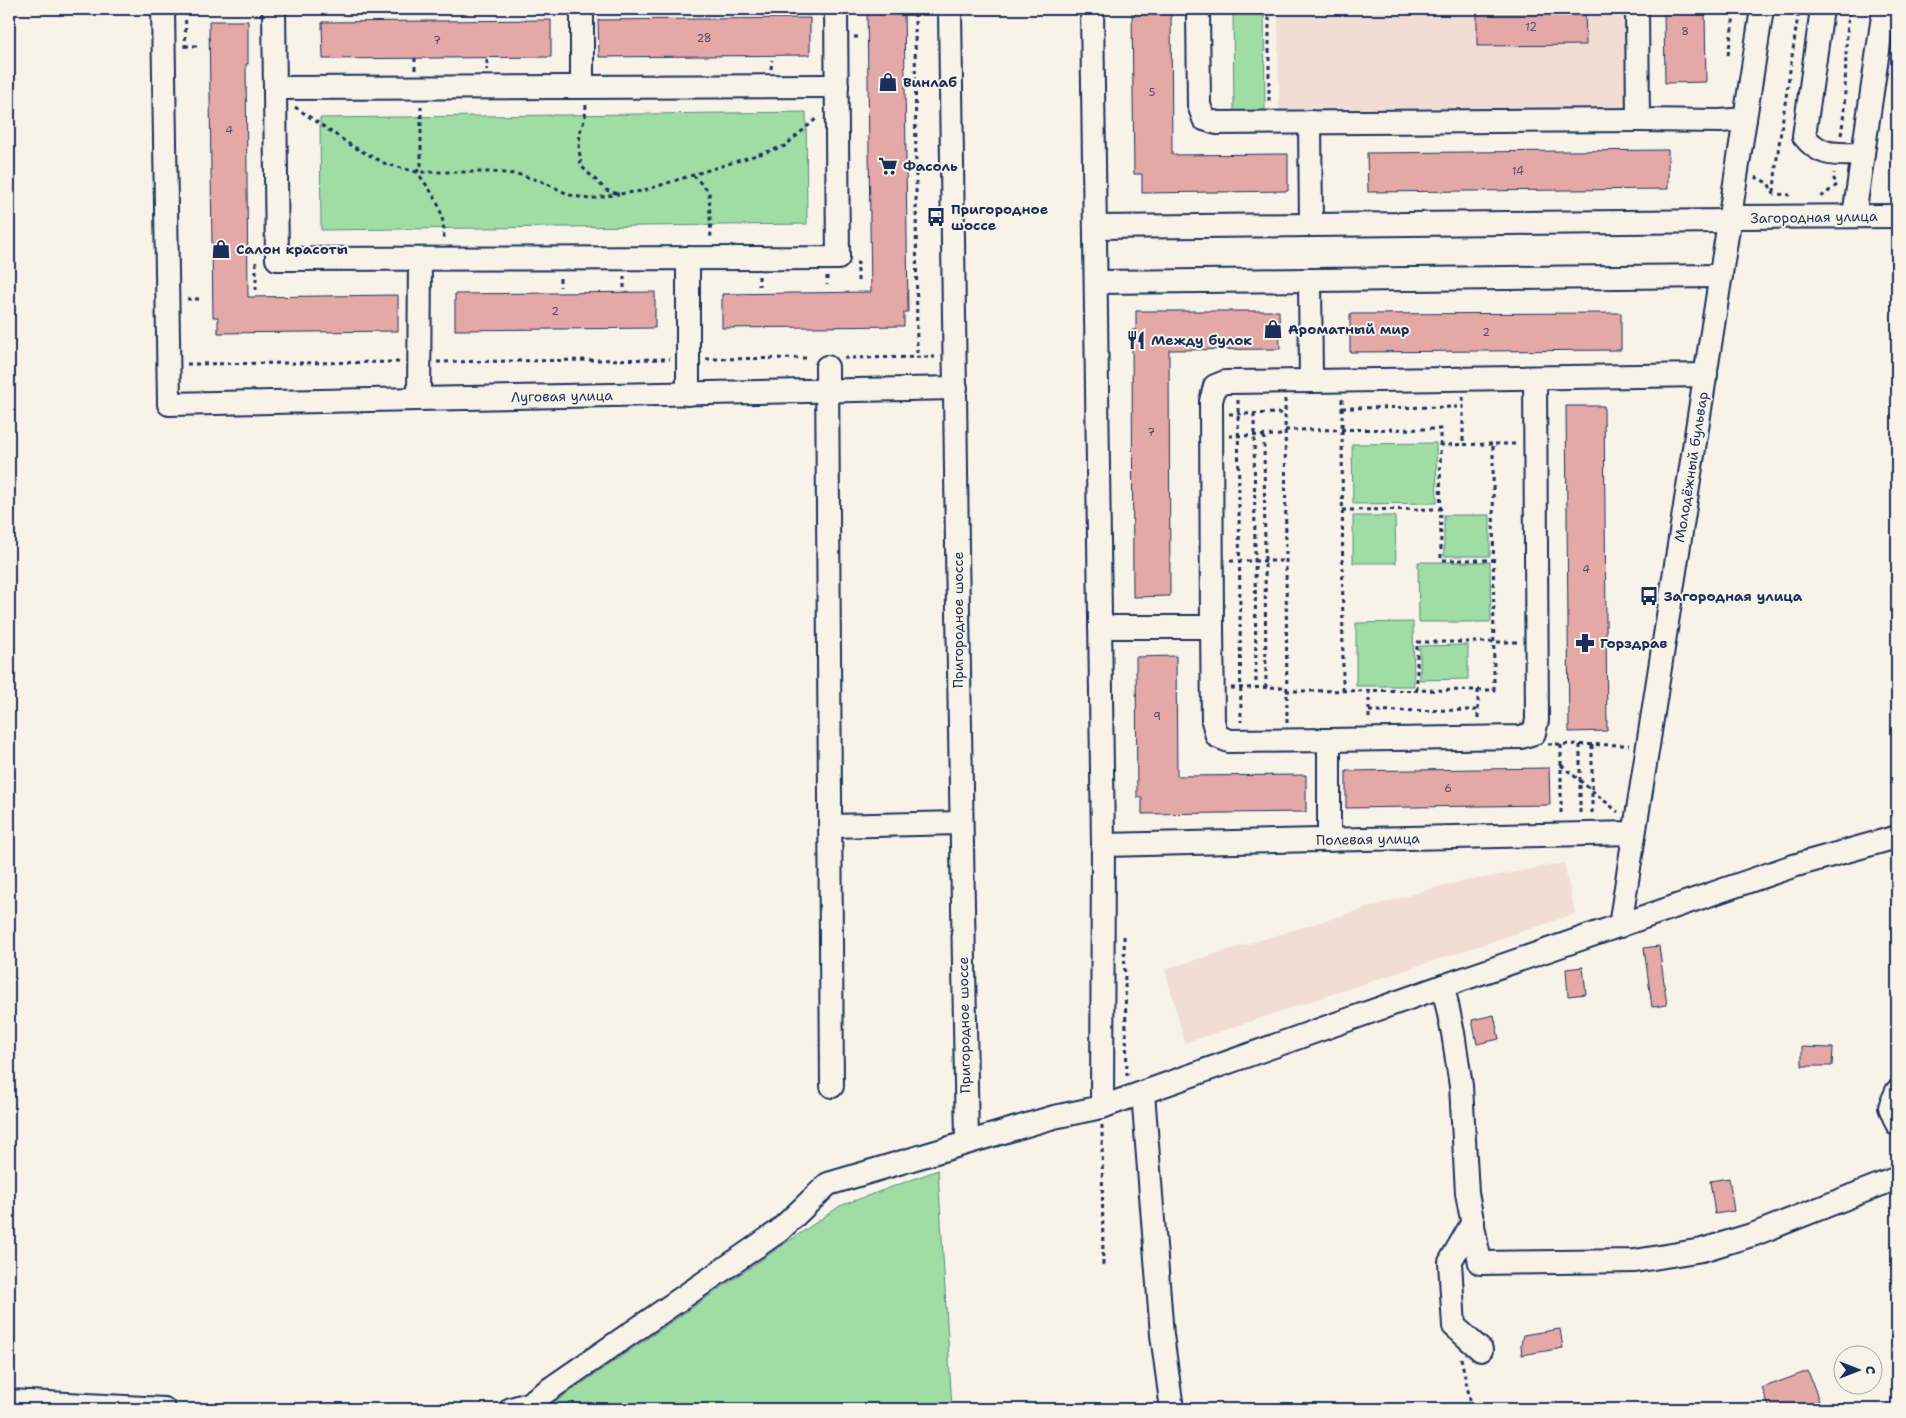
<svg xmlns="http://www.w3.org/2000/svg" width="1906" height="1418" font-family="'Shantell Sans',sans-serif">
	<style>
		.built { fill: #f1ddd4 }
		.green { fill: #9fdda5; stroke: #5d8682 }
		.building { fill: #e4a9a6; stroke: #1b2f5e }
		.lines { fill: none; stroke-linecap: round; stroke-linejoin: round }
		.minor-casing { stroke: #1b2f5e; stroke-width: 26 }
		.path { stroke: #1b2f5e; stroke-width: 3; stroke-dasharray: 4 4; stroke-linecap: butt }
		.minor { stroke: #f7f3e8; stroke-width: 22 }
		.labels { text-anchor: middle; stroke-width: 4; stroke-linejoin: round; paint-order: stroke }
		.number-label { font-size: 11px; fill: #4d4e70 }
		.poi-label { font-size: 14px; font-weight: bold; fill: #1b2f5e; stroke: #f7f3e8; text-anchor: start }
		.street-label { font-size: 14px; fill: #1b2f5e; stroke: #f7f3e8 }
	</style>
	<rect width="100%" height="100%" fill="#f7f3e8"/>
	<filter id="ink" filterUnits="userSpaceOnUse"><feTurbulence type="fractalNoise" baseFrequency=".02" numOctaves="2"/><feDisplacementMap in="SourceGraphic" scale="10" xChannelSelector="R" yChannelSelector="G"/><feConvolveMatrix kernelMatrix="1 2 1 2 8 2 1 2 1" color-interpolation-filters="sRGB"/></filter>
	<g filter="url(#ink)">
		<g class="built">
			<path d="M1278,9H1629L1631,111L1279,114Z"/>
			<path d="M1564,863L1575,914L1185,1043L1165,969L1440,886Z"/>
		</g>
		<g class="green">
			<path d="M1233,9H1264L1265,112H1234Z"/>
			<path d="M806,112L807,224L321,230L320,118Z"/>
			<path d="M1436,443L1437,503L1353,504L1352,444Z"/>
			<rect x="1444" y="515" width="46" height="41"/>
			<path d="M1353,516H1395L1396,563H1353Z"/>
			<path d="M1418,562H1490L1491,622H1419Z"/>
			<path d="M1413,622L1414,686H1356V623Z"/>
			<path d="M1468,645V679L1420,680V646Z"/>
			<path d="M938,1170L952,1409H545L840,1206Z"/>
		</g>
		<g class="building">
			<path d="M867,9H904L908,312H904V326L722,328V294L871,292Z"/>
			<path d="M1132,9H1171L1172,155L1288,154V191L1142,193V174H1134Z"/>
			<path d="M1477,9H1585L1586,45L1477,46Z"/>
			<path d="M1664,9H1705L1706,82L1665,83Z"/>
			<path d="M810,18V55L599,57L598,20Z"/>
			<path d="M551,20V57L323,59L322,22Z"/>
			<path d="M209,21H248V64H246L248,297L398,295V331L218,333V317H213Z"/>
			<path d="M1668,150V189L1368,192L1367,153Z"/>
			<path d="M655,292V328L455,330V294Z"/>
			<path d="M1136,311H1279L1280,349L1169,350L1170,596L1133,597L1132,330H1136Z"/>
			<path d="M1621,313V350L1350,352V314Z"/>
			<path d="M1566,406H1604L1607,731L1569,732Z"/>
			<path d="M1176,656L1177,776L1306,775V812L1142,814V797H1137L1136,657Z"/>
			<path d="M1549,768L1550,805L1346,808V771Z"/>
			<path d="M1659,946L1667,1005L1652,1007L1644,948Z"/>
			<path d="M1583,967L1586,994L1568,996L1566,969Z"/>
			<path d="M1494,1015L1499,1039L1477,1044L1472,1020Z"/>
			<path d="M1802,1047L1833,1048L1832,1066H1802Z"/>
			<path d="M1729,1178L1734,1211L1715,1214L1710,1181Z"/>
			<path d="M1560,1329L1563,1348L1522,1355L1521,1345L1523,1335Z"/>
			<path d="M1808,1371L1819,1401L1796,1409H1770L1762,1388Z"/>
		</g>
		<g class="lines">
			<g class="minor-casing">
				<g id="minor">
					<path d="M163,9L169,404L956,388"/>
					<path d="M274,9L277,259L838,258L836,9"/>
					<path d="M582,9V87"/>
					<path d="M950,9C956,387 958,764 967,1142"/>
					<path d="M1092,9L1103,845L1102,1107"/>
					<path d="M1198,9L1199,105L1204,119L1217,123L1638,120"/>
					<path d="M1637,9L1638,120L1720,121L1745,119"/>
					<path d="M1822,9L1804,136C1821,158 1837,154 1863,154"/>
					<path d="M275,88L837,86"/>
					<path d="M1310,122L1311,225"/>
					<path d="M1854,216L1884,9"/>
					<path d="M1731,217L1897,216"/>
					<path d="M1095,227L1730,221"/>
					<path d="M688,258V394"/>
					<path d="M1310,280L1311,381L1706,375"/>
					<path d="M1096,282L1721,276"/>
					<path d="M827,367L832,1086"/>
					<path d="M419,399L420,259"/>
					<path d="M1100,627H1212L1211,401L1215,386L1225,382L1311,381"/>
					<path d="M1212,627L1213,721L1217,736L1229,741L1329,740V840"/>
					<path d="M1329,740L1521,737L1534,733L1537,720L1535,378"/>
					<path d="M831,826L960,823"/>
					<path d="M1103,845L1634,833"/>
					<path d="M1620,926L1762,9"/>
					<path d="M1443,986L1453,1033L1461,1086L1467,1193L1480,1263L1635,1261L1702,1250L1755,1234L1897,1178"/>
					<path d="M1897,1091L1890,1107L1897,1124"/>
					<path d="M1143,1093L1162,1335L1172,1409"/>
					<path d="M1473,1222L1450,1262L1454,1326L1481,1350"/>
					<path d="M9,1401L164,1409"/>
					<path d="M511,1409L528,1404L779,1231L828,1184L1054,1117L1102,1107L1443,986L1793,866L1897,837"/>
				</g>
			</g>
			<g class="path">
				<path d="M695,9V14"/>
				<path d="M775,9V14"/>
				<path d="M911,9V13H915L917,357"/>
				<path d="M1269,9V103"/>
				<path d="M854,37H861"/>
				<path d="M185,46H199"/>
				<path d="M185,48L186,9"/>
				<path d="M1728,55L1735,9"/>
				<path d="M415,58V70"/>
				<path d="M487,60V70"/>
				<path d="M771,69L772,60"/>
				<path d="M586,105L585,118L580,132L579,148L581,166L606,190L619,194L642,191L785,146L817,118"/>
				<path d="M421,106V165L417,172C436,198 444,207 444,241"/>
				<path d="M295,107L352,146L386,164L417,172H492L517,174L541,181L570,195L589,199L619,194"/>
				<path d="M1841,135C1848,93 1843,51 1850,9"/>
				<path d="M693,175L709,192L711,240"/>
				<path d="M1755,177L1768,183L1774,194L1790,195"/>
				<path d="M1774,192L1776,165L1799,9"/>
				<path d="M1821,197L1837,185L1834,179V173"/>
				<path d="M856,263H858V284"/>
				<path d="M759,276V286"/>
				<path d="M827,276V285"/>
				<path d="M560,278V287"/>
				<path d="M624,288V276"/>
				<path d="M256,290V261H259"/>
				<path d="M187,299H201"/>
				<path d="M844,358L935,357"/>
				<path d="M706,359L810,358"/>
				<path d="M437,362L670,359"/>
				<path d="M187,364L400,362"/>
				<path d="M1463,397V444"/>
				<path d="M1285,399L1287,723"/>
				<path d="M1342,399L1343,691"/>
				<path d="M1238,400L1241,722"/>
				<path d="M1342,408L1463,407"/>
				<path d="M1229,414L1285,413"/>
				<path d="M1254,414L1256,687"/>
				<path d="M1285,430L1440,429L1441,560H1494"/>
				<path d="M1229,436L1285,435"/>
				<path d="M1264,436L1266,687"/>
				<path d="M1440,445L1493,444"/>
				<path d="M1342,510L1441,509"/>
				<path d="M1230,561H1286"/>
				<path d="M1231,688L1286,687"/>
				<path d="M1369,690V720"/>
				<path d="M1417,690V642H1518"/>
				<path d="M1478,690V719"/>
				<path d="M1286,691L1494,690L1493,444H1516"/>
				<path d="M1369,711L1478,710"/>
				<path d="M1548,744L1629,745"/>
				<path d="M1561,745V817"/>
				<path d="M1580,745V815"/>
				<path d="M1592,745V815"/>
				<path d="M1561,765L1618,812"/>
				<path d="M1124,936L1127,1077"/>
				<path d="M1102,1125L1103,1268"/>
				<path d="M1461,1358L1472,1409"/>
			</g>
			<use href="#minor" class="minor"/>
		</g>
	</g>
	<defs>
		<g id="shop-bare" transform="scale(1.5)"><path d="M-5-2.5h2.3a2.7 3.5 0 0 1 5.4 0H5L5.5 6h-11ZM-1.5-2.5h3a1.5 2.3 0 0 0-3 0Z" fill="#1b2f5e" stroke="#f7f3e8" stroke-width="2.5" paint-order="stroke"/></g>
		<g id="supermarket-bare" transform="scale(1.5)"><path d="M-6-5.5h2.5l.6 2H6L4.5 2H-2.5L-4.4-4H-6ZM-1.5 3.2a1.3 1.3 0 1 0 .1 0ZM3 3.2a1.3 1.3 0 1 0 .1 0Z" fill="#1b2f5e" stroke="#f7f3e8" stroke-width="2.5" paint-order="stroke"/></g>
		<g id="bus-bare" transform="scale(1.5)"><path d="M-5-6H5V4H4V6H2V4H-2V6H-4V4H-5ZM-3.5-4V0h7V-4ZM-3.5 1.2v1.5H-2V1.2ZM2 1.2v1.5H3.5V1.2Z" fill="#1b2f5e" stroke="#f7f3e8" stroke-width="2.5" paint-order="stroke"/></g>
		<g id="restaurant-bare" transform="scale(1.5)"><path d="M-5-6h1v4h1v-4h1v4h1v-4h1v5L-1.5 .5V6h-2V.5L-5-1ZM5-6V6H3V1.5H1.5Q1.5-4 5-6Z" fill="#1b2f5e" stroke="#f7f3e8" stroke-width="2.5" paint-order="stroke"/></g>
		<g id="pharmacy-bare" transform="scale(1.5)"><path d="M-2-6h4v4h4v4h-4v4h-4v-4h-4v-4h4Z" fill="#1b2f5e" stroke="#f7f3e8" stroke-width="2.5" paint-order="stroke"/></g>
	</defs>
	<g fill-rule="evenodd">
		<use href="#shop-bare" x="888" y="82"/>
		<use href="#supermarket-bare" x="888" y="166"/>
		<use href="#bus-bare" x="936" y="217"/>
		<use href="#shop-bare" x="221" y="249"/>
		<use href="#shop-bare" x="1273" y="329"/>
		<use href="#restaurant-bare" x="1136" y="340"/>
		<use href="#bus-bare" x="1649" y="596"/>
		<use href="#pharmacy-bare" x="1585" y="643"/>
	</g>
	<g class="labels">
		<g class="number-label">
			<text x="1531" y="31">12</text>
			<text x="1685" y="35">8</text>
			<text x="704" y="42">28</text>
			<text x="437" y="44">7</text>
			<text x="1152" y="96">5</text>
			<text x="229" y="134">4</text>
			<text x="1518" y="175">14</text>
			<text x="555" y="315">2</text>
			<text x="1486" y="336">2</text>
			<text x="1151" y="436">7</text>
			<text x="1586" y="573">4</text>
			<text x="1157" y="720">9</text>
			<text x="1448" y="792">6</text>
		</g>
		<g class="poi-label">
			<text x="903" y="87">Винлаб</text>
			<text x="903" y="171">Фасоль</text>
			<text x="951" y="214">Пригородное<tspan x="951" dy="16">шоссе</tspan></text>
			<text x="236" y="254">Салон красоты</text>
			<text x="1288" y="334">Ароматный мир</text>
			<text x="1151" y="345">Между булок</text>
			<text x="1664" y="601">Загородная улица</text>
			<text x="1600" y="648">Горздрав</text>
		</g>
		<g class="street-label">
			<text transform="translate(1814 217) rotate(-1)" y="5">Загородная улица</text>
			<text transform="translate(562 396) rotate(-1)" y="5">Луговая улица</text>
			<text transform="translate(1691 467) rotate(-81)" y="5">Молодёжный бульвар</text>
			<text transform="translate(958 620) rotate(-90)" y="5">Пригородное шоссе</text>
			<text transform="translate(1368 839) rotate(-1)" y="5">Полевая улица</text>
			<text transform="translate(964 1025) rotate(-91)" y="5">Пригородное шоссе</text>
		</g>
	</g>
	<rect width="1906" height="1418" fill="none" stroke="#f7f3e8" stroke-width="30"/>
	<rect x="15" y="15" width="1876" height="1388" fill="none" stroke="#1b2f5e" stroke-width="2" filter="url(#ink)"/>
	<g transform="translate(1858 1370) rotate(90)"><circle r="24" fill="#f7f3e8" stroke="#9fa5b1"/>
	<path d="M0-4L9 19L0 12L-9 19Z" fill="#1b2f5e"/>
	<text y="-8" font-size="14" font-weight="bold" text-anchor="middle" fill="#1b2f5e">С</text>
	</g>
</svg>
